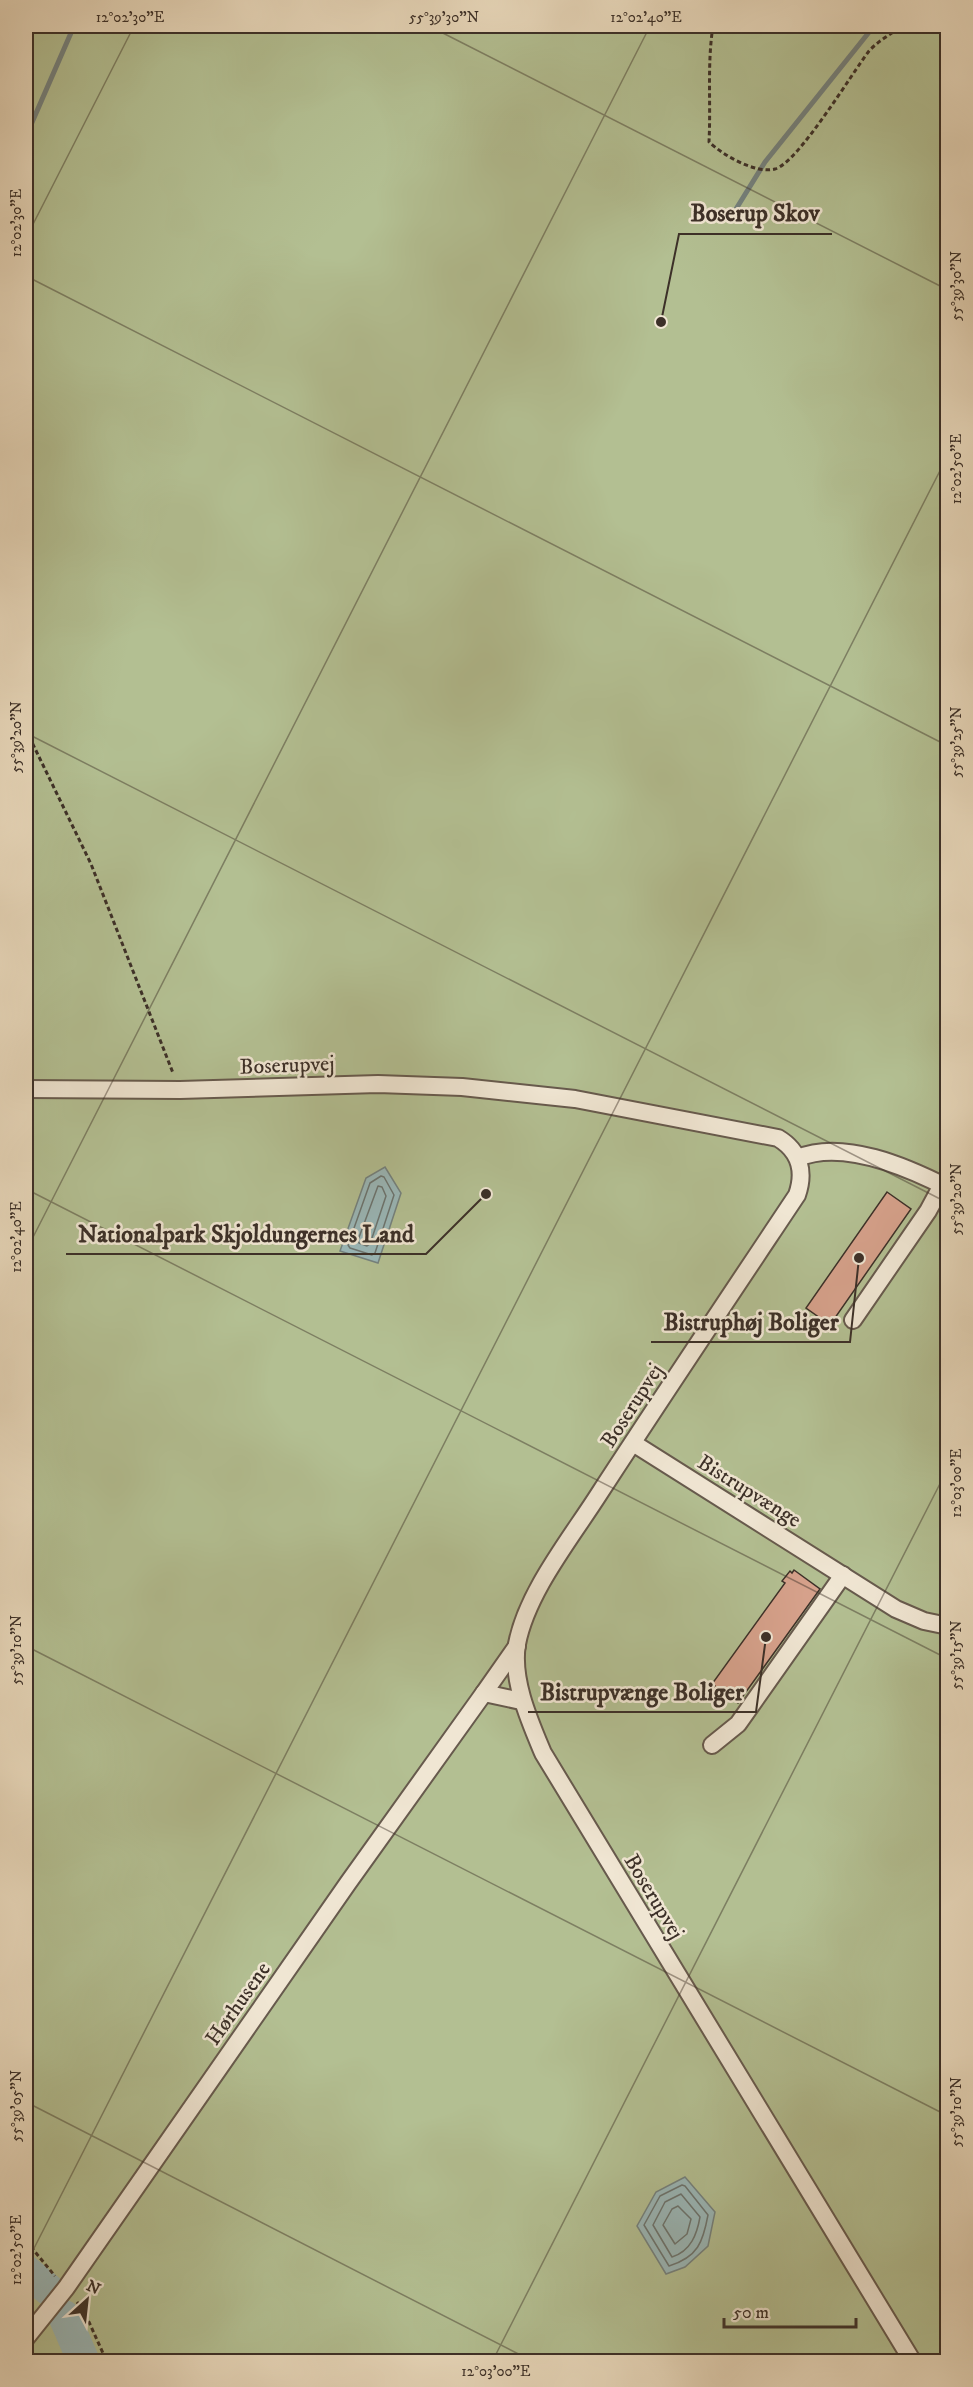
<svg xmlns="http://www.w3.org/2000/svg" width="973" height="2387" font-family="'IM FELL DW Pica',serif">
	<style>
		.green { fill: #b3bf92; stroke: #78785d; stroke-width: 1.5 }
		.water { fill: #9ab8b9; stroke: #74827f; stroke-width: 1.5 }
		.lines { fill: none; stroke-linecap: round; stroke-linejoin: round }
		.shore { stroke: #6b7470; stroke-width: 1.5 }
		.stream { stroke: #74827f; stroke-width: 5 }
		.river { stroke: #9ab8b9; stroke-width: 32 }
		.building { fill: #d6a18b; stroke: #3c3028; stroke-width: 1.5 }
		.minor-casing { stroke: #675a4d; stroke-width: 20 }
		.path { stroke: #3c3028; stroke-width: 3; stroke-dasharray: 4.5 3; stroke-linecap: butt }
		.minor { stroke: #f0e6d3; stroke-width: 16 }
		.ticks { fill: none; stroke: #3c3028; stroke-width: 1.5; stroke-opacity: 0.45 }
		.labels { text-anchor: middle; stroke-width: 5; stroke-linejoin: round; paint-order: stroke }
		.street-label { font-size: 22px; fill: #3c3028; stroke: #f0e6d3 }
		.leader { fill: none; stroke: #3c3028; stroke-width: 2 }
		.callout-dot { fill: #3c3028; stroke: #f0e6d3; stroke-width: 2 }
		.callout-label { font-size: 24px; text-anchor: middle; font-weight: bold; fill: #3c3028; stroke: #f0e6d3; stroke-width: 5; stroke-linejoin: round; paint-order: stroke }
		.neatline { fill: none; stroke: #3c3028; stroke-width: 2 }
		.ticks-label { font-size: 15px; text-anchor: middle; fill: #3c3028 }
	</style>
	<rect width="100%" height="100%" fill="#e8d8bb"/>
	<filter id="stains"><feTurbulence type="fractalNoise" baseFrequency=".00333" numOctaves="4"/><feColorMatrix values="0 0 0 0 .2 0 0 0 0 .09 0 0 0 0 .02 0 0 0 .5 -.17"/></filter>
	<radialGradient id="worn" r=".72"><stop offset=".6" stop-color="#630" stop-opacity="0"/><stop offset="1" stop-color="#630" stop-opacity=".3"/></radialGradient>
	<rect class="green" x="26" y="26" width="921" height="2335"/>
	<g class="water">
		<path d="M385,1167L401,1193L378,1263L340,1251L366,1178Z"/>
		<path d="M685,2177L715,2212L708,2246L685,2267L666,2274L637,2226L656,2192Z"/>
	</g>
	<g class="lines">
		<g class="shore">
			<path d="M381,1176L384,1177L394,1195L375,1253L372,1255L350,1248L348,1245L370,1183Z"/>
			<path d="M378,1186L382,1187L386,1196L370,1244L367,1246L359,1243L358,1240Z"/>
			<path d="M682,2185L685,2186L708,2215C703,2242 698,2257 669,2266L644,2225L660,2196Z"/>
			<path d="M681,2194L700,2217C697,2234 691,2251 672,2257L653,2225L665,2202Z"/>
			<path d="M678,2206L691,2219L687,2234L675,2244L663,2225L672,2209Z"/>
		</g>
		<g class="stream">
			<path d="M30,127L74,26"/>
			<path d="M736,209L765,162L874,26"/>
		</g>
		<g class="river">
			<path d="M26,2271L49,2290"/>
			<path d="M64,2316L84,2362"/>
		</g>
	</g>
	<g class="building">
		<path d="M887,1192L911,1209L830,1325L806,1308Z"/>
		<path d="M794,1570L820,1589L738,1703L725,1694L723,1697L713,1689L715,1686L712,1684L785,1583L782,1581L790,1571L792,1573Z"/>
	</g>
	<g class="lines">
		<g class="minor-casing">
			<g id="minor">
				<path d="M26,1089L180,1090L378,1084L462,1087L575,1099L778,1138C800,1151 805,1172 797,1195C731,1294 664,1394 599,1494C571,1538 527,1592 517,1644C511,1680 530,1722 543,1753L913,2362"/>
				<path d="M798,1158C843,1139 907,1167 948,1188"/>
				<path d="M853,1320L928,1211L942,1185"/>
				<path d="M633,1443L896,1609L924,1621L948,1626"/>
				<path d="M484,1693L517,1646"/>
				<path d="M712,1745L738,1724L843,1575"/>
				<path d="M26,2338L66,2288L348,1883L484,1693L521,1701"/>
			</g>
		</g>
		<g class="path">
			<path d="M713,26C707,64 711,103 709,142C723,155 755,174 775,169C798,163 852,73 869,51C878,41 891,34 902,26"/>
			<path d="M26,730L91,864L173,1073"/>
			<path d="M26,2241L55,2276"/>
			<path d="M77,2302L84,2311L107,2362"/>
		</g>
		<use href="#minor" class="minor"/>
	</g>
	<path class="ticks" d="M429,26L948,290M26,238L134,26M26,276L948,746M26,733L948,1203M26,1189L948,1659M26,1251L650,26M26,1646L948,2116M26,2102L534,2362M26,2264L948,455M492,2362L948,1468"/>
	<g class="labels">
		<g class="street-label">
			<text transform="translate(287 1064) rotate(-2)" y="8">Boserupvej</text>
			<text transform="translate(631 1405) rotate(-57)" y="8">Boserupvej</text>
			<text transform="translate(750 1490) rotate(32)" y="8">Bistrupvænge</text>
			<text transform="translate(655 1896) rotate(59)" y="8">Boserupvej</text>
			<text transform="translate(237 2003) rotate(-55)" y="8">Hørhusene</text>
		</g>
	</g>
	<path class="leader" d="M661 322L679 234H832M486 1194L426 1254H66M859 1258L850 1342H651M766 1637L756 1712H528"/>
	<g class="callout-dot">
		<circle cx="661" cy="322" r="6"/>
		<circle cx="486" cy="1194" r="6"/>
		<circle cx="859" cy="1258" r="6"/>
		<circle cx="766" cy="1637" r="6"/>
	</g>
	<g class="callout-label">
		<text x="755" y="221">Boserup Skov</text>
		<text x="246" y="1242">Nationalpark Skjoldungernes Land</text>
		<text x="751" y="1330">Bistruphøj Boliger</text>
		<text x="642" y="1700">Bistrupvænge Boliger</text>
	</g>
	<rect width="973" height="2387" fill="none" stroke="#e8d8bb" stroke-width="66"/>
	<g transform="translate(87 2300) rotate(27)" stroke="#f0e6d3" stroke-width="4.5" paint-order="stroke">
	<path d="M0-4.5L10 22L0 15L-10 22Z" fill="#3c3028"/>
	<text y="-9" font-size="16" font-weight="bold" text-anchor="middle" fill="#3c3028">N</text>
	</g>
	<path d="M724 2318v9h132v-9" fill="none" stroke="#3c3028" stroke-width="3"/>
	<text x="733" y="2318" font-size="18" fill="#3c3028" stroke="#f0e6d3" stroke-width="4.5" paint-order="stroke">50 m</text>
	<rect x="33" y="33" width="907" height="2321" class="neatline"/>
	<g class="ticks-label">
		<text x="130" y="22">12°02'30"E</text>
		<text x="444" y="22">55°39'30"N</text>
		<text x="646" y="22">12°02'40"E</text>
		<text transform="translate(16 223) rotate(-90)" y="5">12°02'30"E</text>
		<text transform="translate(956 286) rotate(-90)" y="5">55°39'30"N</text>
		<text transform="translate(956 469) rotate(-90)" y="5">12°02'50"E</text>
		<text transform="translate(16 737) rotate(-90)" y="5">55°39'20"N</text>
		<text transform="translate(956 742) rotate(-90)" y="5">55°39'25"N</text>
		<text transform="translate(956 1199) rotate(-90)" y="5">55°39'20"N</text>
		<text transform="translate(16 1237) rotate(-90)" y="5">12°02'40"E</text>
		<text transform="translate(956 1483) rotate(-90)" y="5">12°03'00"E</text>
		<text transform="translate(16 1650) rotate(-90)" y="5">55°39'10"N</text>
		<text transform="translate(956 1655) rotate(-90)" y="5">55°39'15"N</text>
		<text transform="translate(16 2106) rotate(-90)" y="5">55°39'05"N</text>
		<text transform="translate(956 2112) rotate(-90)" y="5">55°39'10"N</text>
		<text transform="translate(16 2250) rotate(-90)" y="5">12°02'50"E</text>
		<text x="496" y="2376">12°03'00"E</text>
	</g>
	<rect width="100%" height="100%" filter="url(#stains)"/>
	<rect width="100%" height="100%" fill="url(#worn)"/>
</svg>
